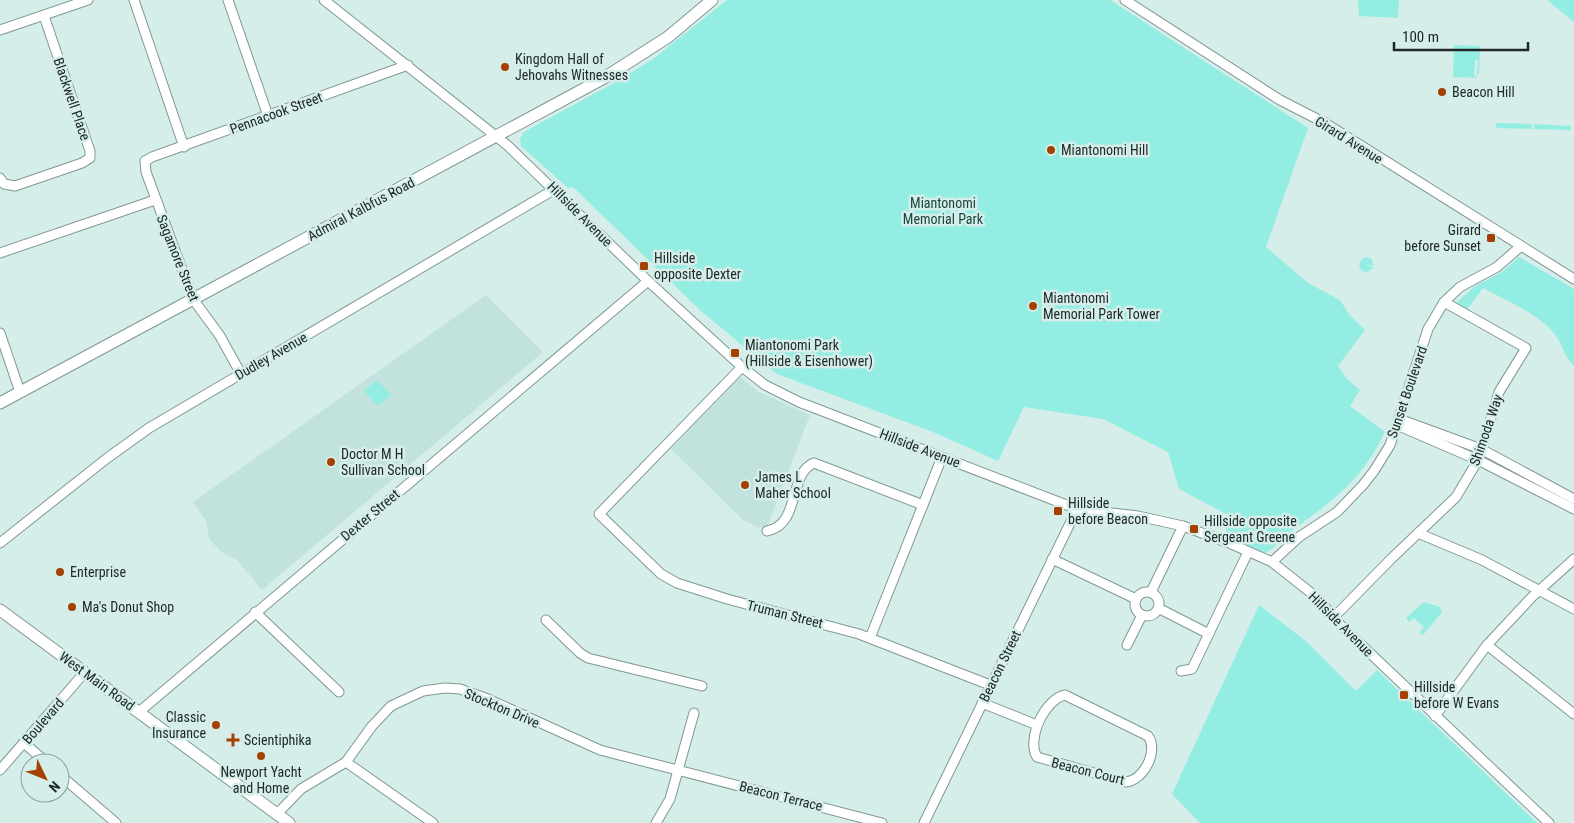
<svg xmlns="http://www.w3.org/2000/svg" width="1574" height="823" font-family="'Roboto Condensed',sans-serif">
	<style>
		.built { fill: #c2e2de }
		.green { fill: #93ede2 }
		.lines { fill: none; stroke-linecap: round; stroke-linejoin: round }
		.minor-casing { stroke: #819794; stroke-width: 11 }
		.major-casing { stroke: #819794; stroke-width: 13 }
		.minor { stroke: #fff; stroke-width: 9 }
		.major { stroke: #fff; stroke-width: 11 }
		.poi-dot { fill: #a34002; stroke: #d6eeea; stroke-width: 2 }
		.labels { text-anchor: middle; stroke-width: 5; stroke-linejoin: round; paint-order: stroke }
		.poi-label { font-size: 14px; fill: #202928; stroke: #d6eeea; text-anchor: start }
		.street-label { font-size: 14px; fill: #202928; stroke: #d6eeea }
		.park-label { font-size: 14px; fill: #1a4440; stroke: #d6eeea }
	</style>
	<rect width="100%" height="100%" fill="#d6eeea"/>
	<g class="built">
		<path d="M486,295L543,352L262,590L237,560L221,552L209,539L206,521L193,502Z"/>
		<path d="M740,377L759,392L810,415L768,525L759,528L743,520L671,449Z"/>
	</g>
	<g class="green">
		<path d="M727,0H1110L1308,128L1266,247L1308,283L1340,300L1349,314L1365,330L1338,366L1347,379L1360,390L1350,406L1385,432C1361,481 1334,500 1291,531C1283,537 1274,549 1265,553L1225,535L1230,516L1179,489L1168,452L1103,419L1024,407L998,461L933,432L777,374L701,311L573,187L568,188L521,146L520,139L524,132L612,84L653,59Z"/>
		<path d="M1358,0H1399L1398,18L1359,16Z"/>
		<path d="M1547,0H1574V22Z"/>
		<path d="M1454,45L1480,46L1479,75L1477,73L1478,60H1475L1474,75L1478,78L1453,77Z"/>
		<path d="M1496,123L1532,124V129L1496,128Z"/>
		<path d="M1534,124L1571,126V130L1534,129Z"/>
		<path d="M1365,257L1371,258L1374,266L1366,264L1374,268L1367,272L1362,271L1359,266L1361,260Z"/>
		<path d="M1519,257L1574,289V366C1563,356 1562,341 1552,331C1534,311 1506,301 1483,288L1467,310L1456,303L1475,286L1502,272Z"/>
		<path d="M377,380L391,395L378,406L364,391Z"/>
		<path d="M1424,602L1440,607L1442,612L1423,635L1419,633L1424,627L1414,618L1409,622L1406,618Z"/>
		<path d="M1259,605L1307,642L1356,691L1377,670L1537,823H1200L1172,794Z"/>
	</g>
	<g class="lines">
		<g class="minor-casing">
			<g id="minor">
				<path d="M134,0L184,147"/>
				<path d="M228,0L268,116"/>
				<path d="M324,0L507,145L648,281L742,367L765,385L799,402L1077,509L1138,516L1183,526L1229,543L1272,562L1320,600L1333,618L1549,823"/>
				<path d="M1125,0L1280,100L1325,123L1574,279"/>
				<path d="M0,30L88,0"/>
				<path d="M0,178L4,184L15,186L82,163L90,158V151L44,16"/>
				<path d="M0,253L155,200"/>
				<path d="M0,333L20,392"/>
				<path d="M742,367L599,514L661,574L677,583L727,599L859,634L990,685"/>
				<path d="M241,374L220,336L193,299L146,172L145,161L152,157L408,65"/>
				<path d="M1399,419L1481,449L1574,499"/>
				<path d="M1397,425L1478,460L1574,509"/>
				<path d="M767,531C801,525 788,473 814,463L923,505"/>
				<path d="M1418,533L1482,560L1574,609"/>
				<path d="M0,543L106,459L149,428L555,189"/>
				<path d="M1052,559L1136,599"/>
				<path d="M1272,562L1299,537L1337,512L1363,485L1374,471L1390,445L1428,329L1444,302L1460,287L1497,267L1521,246"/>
				<circle cx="1147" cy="604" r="12"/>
				<path d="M1151,592L1183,526"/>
				<path d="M1158,608L1209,634"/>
				<path d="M255,612L339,692"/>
				<path d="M1333,618L1392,558L1456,497L1478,460L1499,392L1526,348L1444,302"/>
				<path d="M546,620L580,653L588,658L702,686"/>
				<path d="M870,638L942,457"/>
				<path d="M1127,645L1142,615"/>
				<path d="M1487,645L1574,714"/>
				<path d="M1181,671L1192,669L1248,552"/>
				<path d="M1065,695L1148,736C1159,751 1144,780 1126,782L1037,757C1026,739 1045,699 1065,695Z"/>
				<path d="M982,703L1037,725"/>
				<path d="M139,712L648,281"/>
				<path d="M1435,716L1487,645L1532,597L1574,559"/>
				<path d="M24,743L47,763"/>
				<path d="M346,762L433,823"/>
				<path d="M0,770L85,672"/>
				<path d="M60,775L116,823"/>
				<path d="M277,814L301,789L346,762L372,726L391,706L423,691L445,688L460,689L488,699L600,750L882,823"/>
				<path d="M656,823L670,799L694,713"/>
				<path d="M924,823L1077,509"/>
			</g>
		</g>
		<g class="major-casing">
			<g id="major">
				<path d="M0,403L604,78L668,37L712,0"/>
				<path d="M0,610L289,823"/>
			</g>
		</g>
		<use href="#minor" class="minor"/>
		<use href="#major" class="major"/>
	</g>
	<g class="poi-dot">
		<circle cx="505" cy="67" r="5"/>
		<circle cx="1442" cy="92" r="5"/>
		<circle cx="1051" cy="150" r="5"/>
		<rect x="1486" y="233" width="10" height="10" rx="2.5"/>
		<rect x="639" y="261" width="10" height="10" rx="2.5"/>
		<circle cx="1033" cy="306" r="5"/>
		<rect x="730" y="348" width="10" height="10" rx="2.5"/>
		<circle cx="331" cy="462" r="5"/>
		<circle cx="745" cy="485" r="5"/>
		<rect x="1053" y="506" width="10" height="10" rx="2.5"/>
		<rect x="1189" y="524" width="10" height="10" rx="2.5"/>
		<circle cx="60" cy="572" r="5"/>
		<circle cx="72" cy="607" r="5"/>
		<rect x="1399" y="690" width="10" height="10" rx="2.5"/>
		<circle cx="216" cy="725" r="5"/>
		<path d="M230.5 732.5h5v5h5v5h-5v5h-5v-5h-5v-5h5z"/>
		<circle cx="261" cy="756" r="5"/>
	</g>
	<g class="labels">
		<g class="poi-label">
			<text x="515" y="64">Kingdom Hall of<tspan x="515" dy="16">Jehovahs Witnesses</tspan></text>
			<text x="1452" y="97">Beacon Hill</text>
			<text x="1061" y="155">Miantonomi Hill</text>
			<text x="1481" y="235" text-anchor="end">Girard<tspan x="1481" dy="16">before Sunset</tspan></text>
			<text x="654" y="263">Hillside<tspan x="654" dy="16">opposite Dexter</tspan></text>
			<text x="1043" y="303">Miantonomi<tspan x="1043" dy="16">Memorial Park Tower</tspan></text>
			<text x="745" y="350">Miantonomi Park<tspan x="745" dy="16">(Hillside &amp; Eisenhower)</tspan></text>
			<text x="341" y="459">Doctor M H<tspan x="341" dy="16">Sullivan School</tspan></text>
			<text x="755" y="482">James L<tspan x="755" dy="16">Maher School</tspan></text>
			<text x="1068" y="508">Hillside<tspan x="1068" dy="16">before Beacon</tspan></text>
			<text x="1204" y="526">Hillside opposite<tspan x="1204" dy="16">Sergeant Greene</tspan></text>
			<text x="70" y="577">Enterprise</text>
			<text x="82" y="612">Ma's Donut Shop</text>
			<text x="1414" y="692">Hillside<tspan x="1414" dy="16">before W Evans</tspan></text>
			<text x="206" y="722" text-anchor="end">Classic<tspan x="206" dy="16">Insurance</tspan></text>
			<text x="244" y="745">Scientiphika</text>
			<text x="261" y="777" text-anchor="middle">Newport Yacht<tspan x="261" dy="16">and Home</tspan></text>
		</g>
		<g class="street-label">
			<text transform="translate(72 99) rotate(71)" y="5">Blackwell Place</text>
			<text transform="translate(276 113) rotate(-20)" y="5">Pennacook Street</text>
			<text transform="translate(1349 140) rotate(32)" y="5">Girard Avenue</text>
			<text transform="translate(361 209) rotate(-28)" y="5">Admiral Kalbfus Road</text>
			<text transform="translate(580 214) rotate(45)" y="5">Hillside Avenue</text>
			<text transform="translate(178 258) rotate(68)" y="5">Sagamore Street</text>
			<text transform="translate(271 356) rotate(-30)" y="5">Dudley Avenue</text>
			<text transform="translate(1407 392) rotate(-71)" y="5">Sunset Boulevard</text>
			<text transform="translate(1486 430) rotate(-71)" y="5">Shimoda Way</text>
			<text transform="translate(920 448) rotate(21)" y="5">Hillside Avenue</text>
			<text transform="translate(370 515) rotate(-40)" y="5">Dexter Street</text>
			<text transform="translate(785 614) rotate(14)" y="5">Truman Street</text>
			<text transform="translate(1341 624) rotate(45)" y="5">Hillside Avenue</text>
			<text transform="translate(1000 666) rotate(-64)" y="5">Beacon Street</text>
			<text transform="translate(97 681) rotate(36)" y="5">West Main Road</text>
			<text transform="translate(502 708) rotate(23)" y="5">Stockton Drive</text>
			<text transform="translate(43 721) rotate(-49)" y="5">Boulevard</text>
			<text transform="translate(1088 771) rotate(14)" y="5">Beacon Court</text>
			<text transform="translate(781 796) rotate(14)" y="5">Beacon Terrace</text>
		</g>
		<g class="park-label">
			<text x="943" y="208">Miantonomi<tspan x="943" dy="16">Memorial Park</tspan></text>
		</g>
	</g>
	<g transform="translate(45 778) rotate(133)"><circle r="24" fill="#d6eeea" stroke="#8d9f9c"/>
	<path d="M0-4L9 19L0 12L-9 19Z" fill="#a34002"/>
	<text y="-8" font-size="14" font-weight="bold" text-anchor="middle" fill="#202928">N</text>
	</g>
	<path d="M1394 42v8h134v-8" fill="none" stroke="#202928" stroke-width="2.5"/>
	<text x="1402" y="42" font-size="15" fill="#202928" stroke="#d6eeea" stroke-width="4" paint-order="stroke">100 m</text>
</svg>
